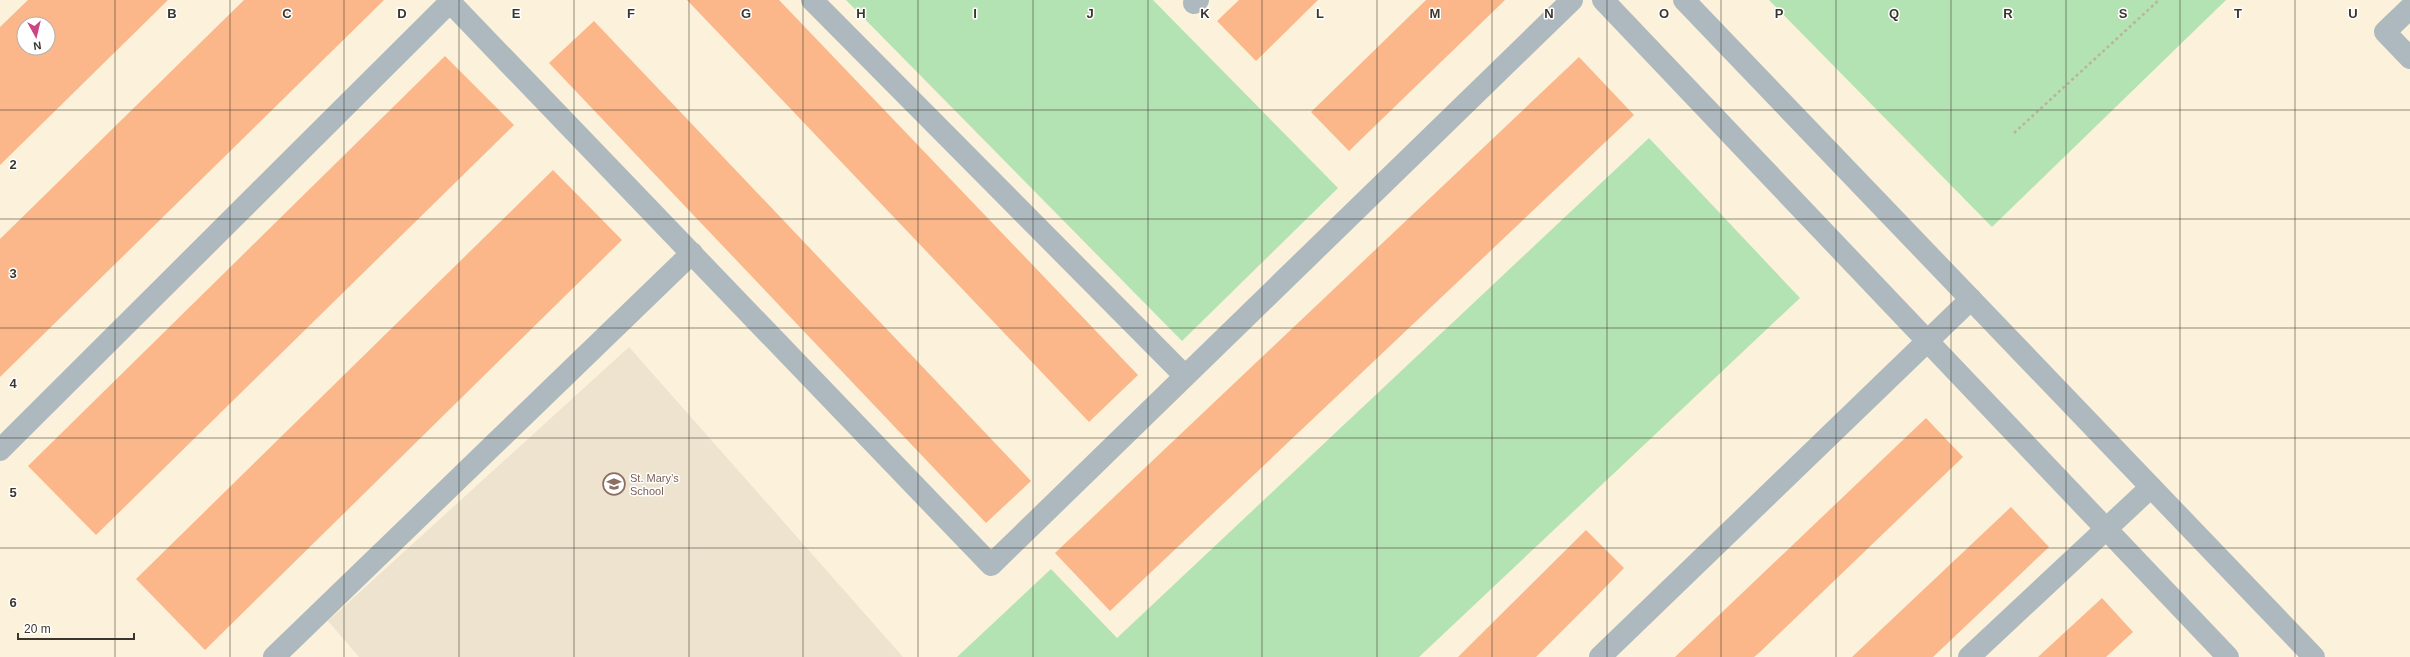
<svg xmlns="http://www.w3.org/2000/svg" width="2410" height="657" font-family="Arial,sans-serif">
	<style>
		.education { fill: #ede3cf }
		.green { fill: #b4e3b3 }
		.building { fill: #fbb789; fill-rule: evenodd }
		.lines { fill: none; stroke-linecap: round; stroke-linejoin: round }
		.path { stroke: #bbb2a0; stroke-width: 2.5; stroke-dasharray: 3 3; stroke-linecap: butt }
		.minor { stroke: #adb9be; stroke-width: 22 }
		.grid { fill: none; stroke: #3b362d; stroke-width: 1; stroke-opacity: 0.55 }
		.labels { text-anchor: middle; stroke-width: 3; stroke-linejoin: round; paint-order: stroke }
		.education-label { font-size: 11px; fill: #785e54; stroke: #fff; text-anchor: start }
		.grid-label { font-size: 13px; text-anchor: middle; font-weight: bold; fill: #3b362d; stroke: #fff; stroke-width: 3; stroke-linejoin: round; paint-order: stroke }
	</style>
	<rect width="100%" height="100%" fill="#fcf1da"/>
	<path class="education" d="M629,347L903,657H359L328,621Z"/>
	<g class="green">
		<path d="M846,0H1153L1338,188L1182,341Z"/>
		<path d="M1769,0H2226L1992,227Z"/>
		<path d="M1649,138L1800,298L1419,657H957L1051,569L1117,638Z"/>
	</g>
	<g class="building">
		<path d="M28,0H168L0,165V27ZM24,24H48V48H24Z"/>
		<path d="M244,0H384L0,377V239Z"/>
		<path d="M687,0H779L1138,375L1089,422Z"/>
		<path d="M1239,0H1318L1256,61L1217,21Z"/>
		<path d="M1426,0H1505L1349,151L1311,112Z"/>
		<path d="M594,21L1031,481L986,523L549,63Z"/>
		<path d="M445,56L514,125L96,535L28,466Z"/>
		<path d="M1579,57L1634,115L1110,611L1055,553Z"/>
		<path d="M553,170L622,240L205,650L136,579Z"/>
		<path d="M1926,418L1963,457L1760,652L1754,657H1675Z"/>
		<path d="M2011,507L2049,547L1933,657H1852Z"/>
		<path d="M1586,530L1624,568L1596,597L1536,657H1458Z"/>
		<path d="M2102,598L2133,632L2106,657H2038Z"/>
	</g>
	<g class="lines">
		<path class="path" d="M2014,133L2159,0"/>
		<g class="minor">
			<path d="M448,0L991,565L1572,0"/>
			<path d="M812,0L1185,376"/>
			<path d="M1603,0L2228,657"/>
			<path d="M1684,0L2314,657"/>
			<path d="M1194,3L1198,0"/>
			<path d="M2410,8L2385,32L2410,58"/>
			<path d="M0,450L452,0"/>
			<path d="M274,657L692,253"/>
			<path d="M1600,657L1971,299"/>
			<path d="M1969,657L2151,487"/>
		</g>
	</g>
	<path class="grid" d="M115,0V657M230,0V657M344,0V657M459,0V657M574,0V657M689,0V657M803,0V657M918,0V657M1033,0V657M1148,0V657M1262,0V657M1377,0V657M1492,0V657M1607,0V657M1721,0V657M1836,0V657M1951,0V657M2066,0V657M2180,0V657M2295,0V657M0,110H2410M0,219H2410M0,328H2410M0,438H2410M0,548H2410"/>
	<defs>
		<g id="school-ring" transform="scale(1.15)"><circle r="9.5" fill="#fff" stroke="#8d6e63" stroke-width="1.5"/><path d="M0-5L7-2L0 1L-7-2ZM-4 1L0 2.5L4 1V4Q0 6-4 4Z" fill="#8d6e63"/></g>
	</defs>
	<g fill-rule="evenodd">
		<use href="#school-ring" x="614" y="484"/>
	</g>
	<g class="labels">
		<g class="education-label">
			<text x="630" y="482">St. Mary’s<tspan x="630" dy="13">School</tspan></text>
		</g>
	</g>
	<g class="grid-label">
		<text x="172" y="18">B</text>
		<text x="287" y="18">C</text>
		<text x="402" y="18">D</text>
		<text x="516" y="18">E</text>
		<text x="631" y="18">F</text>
		<text x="746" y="18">G</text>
		<text x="861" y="18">H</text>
		<text x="975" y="18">I</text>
		<text x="1090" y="18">J</text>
		<text x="1205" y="18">K</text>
		<text x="1320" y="18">L</text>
		<text x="1435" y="18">M</text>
		<text x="1549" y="18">N</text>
		<text x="1664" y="18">O</text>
		<text x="1779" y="18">P</text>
		<text x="1894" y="18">Q</text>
		<text x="2008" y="18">R</text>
		<text x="2123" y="18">S</text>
		<text x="2238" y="18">T</text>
		<text x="2353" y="18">U</text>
		<text x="13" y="169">2</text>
		<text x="13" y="278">3</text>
		<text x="13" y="388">4</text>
		<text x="13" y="497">5</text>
		<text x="13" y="607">6</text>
	</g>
	<g transform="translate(36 36) rotate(172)"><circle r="19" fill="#ffffff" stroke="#b1afab"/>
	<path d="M0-3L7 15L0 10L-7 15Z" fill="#cb4483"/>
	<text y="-6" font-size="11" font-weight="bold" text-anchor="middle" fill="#3b362d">N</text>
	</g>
	<path d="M18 633v6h116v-6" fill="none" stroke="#3b362d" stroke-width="2"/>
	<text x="24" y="633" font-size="12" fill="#3b362d" stroke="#ffffff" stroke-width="3" paint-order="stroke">20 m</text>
</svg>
